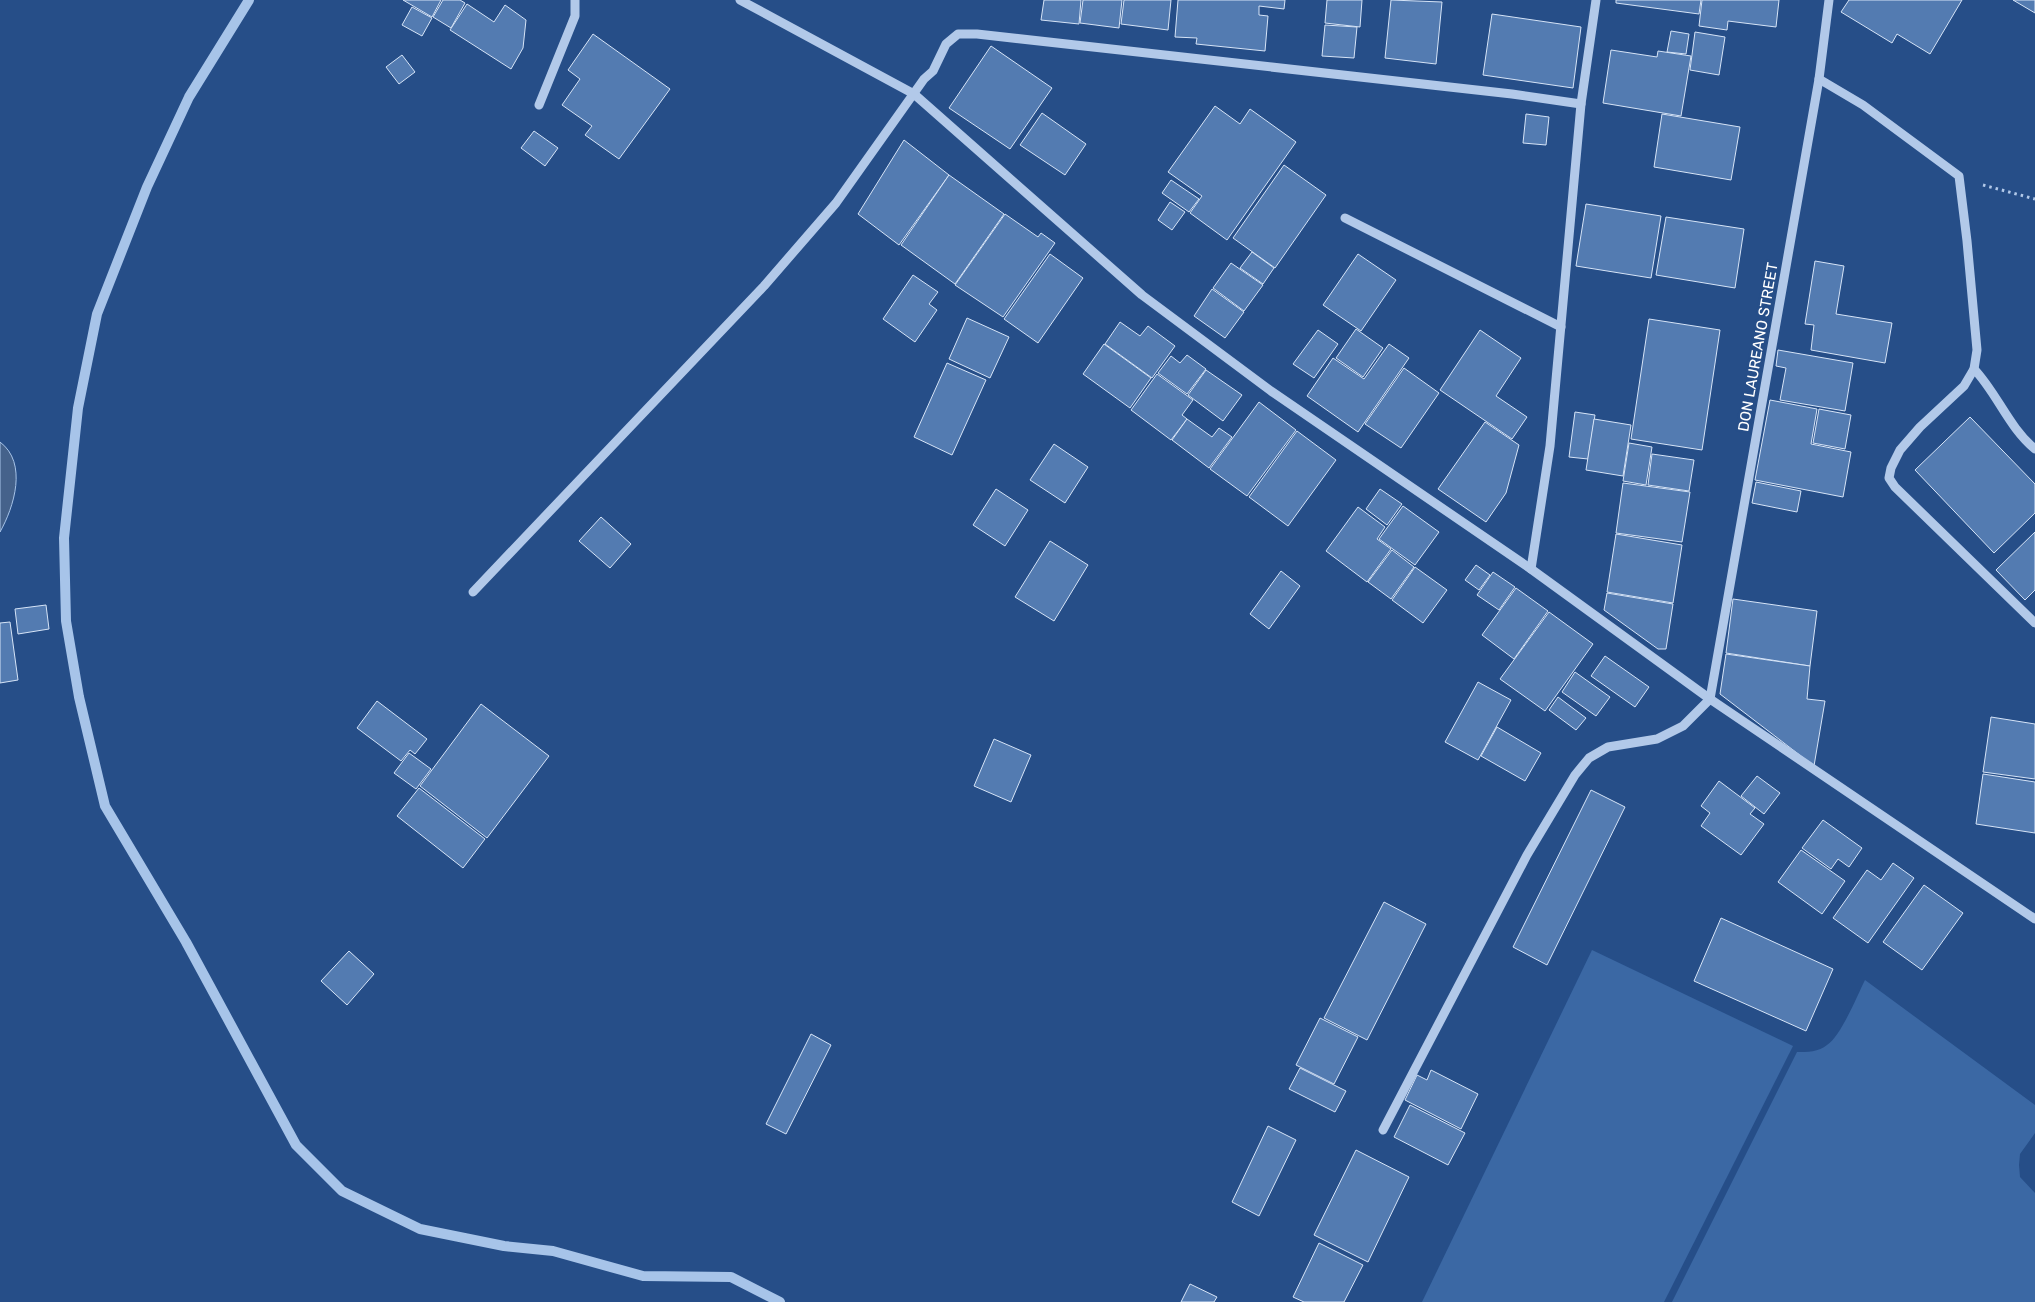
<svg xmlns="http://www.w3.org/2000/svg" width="2035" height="1302" font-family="Rubik,sans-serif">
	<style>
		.green { fill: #3b68a4 }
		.water { fill: #45628b; stroke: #a7c4e9 }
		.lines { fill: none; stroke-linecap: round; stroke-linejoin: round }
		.stream { stroke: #a7c4e9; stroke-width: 10 }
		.building { fill: #537bb1; stroke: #d6e4f7 }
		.path { stroke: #b2c9e9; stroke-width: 3; stroke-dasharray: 2.5 4; stroke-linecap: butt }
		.minor { stroke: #b2c9e9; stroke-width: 9 }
		.labels { text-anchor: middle; stroke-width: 5; stroke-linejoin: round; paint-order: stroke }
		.street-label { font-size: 15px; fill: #fff; stroke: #264e88 }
	</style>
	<rect width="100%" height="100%" fill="#264e88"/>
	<g class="green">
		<path d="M1592,950L1793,1046L1664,1302H1422Z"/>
		<path d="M1865,980L2035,1105V1133L2020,1154L2019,1165L2020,1177L2035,1193V1302H1672L1797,1052C1807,1052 1819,1052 1827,1045C1841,1036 1857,996 1865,980Z"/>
	</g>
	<path class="water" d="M0,442C28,463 14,507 0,532Z"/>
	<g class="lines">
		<path class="stream" d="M249,0L189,97L147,187L97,314L78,408L64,538L66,621L79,697L105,806L186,942L296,1145L342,1191L420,1229L504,1246L553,1251L643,1276L731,1277L780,1302"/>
	</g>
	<g class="building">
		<path d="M403,0H441L432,17Z"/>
		<path d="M443,0H460L465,3L451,28L433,17Z"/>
		<path d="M1044,0H1081L1079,24L1041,20Z"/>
		<path d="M1083,0H1122L1119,28L1080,23Z"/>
		<path d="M1124,0H1171L1168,30L1121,24Z"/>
		<path d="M1178,0H1285L1284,9L1259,6V15L1268,16L1265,51L1196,44L1197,38L1175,37Z"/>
		<path d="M1327,0H1362L1360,27L1325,23Z"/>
		<path d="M1391,0L1442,2L1436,64L1385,58Z"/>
		<path d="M1616,0H1701L1699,14L1616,3Z"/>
		<path d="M1702,0H1779L1776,27L1728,21L1727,30L1699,26Z"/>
		<path d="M1849,0H1962L1930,54L1897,34L1892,43L1841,12Z"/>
		<path d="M2013,0H2035V13Z"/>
		<path d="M467,4L494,22L505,5L526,20L523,48L511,69L450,30Z"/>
		<path d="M412,7L432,18L422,36L402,25Z"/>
		<path d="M1492,14L1581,27L1573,88L1483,75Z"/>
		<path d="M1325,25L1357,27L1354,58L1322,56Z"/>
		<path d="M1671,31L1689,34L1686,54L1667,52Z"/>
		<path d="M1695,32L1725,37L1719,75L1690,70Z"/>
		<path d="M593,34L670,89L619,159L585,135L592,126L562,105L580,79L568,70Z"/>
		<path d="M991,46L1052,88L1010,149L949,108Z"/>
		<path d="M1611,50L1657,57L1658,51L1691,56L1681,116L1603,103Z"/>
		<path d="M402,55L415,72L399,84L386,67Z"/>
		<path d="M1215,106L1240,124L1250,109L1296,142L1227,240L1190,213L1202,196L1168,172Z"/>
		<path d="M1042,113L1086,144L1065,175L1020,145Z"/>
		<path d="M1526,114L1549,117L1546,145L1523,143Z"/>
		<path d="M1662,114L1740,127L1731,180L1654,167Z"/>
		<path d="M534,131L558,148L545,166L521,148Z"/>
		<path d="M904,140L949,175L899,245L858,214Z"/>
		<path d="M1284,165L1326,195L1275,268L1233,238Z"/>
		<path d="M949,175L1004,214L955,284L901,245Z"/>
		<path d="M1171,180L1199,199L1189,212L1162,193Z"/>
		<path d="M1170,202L1185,212L1172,230L1158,220Z"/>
		<path d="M1586,204L1661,216L1651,278L1576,266Z"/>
		<path d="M1005,214L1038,237L1041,233L1055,243L1003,317L955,285Z"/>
		<path d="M1666,217L1744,229L1735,288L1656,275Z"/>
		<path d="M1252,252L1274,268L1263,284L1240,268Z"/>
		<path d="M1050,254L1083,278L1038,343L1004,319Z"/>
		<path d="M1358,254L1396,280L1361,331L1323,305Z"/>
		<path d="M1815,261L1844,266L1836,314L1892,323L1885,363L1811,350L1814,325L1805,324Z"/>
		<path d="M1231,263L1263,285L1244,311L1213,288Z"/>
		<path d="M913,275L938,292L929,304L937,310L915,342L883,319Z"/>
		<path d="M1212,289L1244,312L1225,338L1194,316Z"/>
		<path d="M967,318L1009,337L990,378L949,359Z"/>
		<path d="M1649,319L1720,330L1702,450L1631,439Z"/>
		<path d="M1120,322L1140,336L1148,326L1175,346L1152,378L1105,344Z"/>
		<path d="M1356,329L1383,348L1363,377L1336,358Z"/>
		<path d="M1318,330L1338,344L1314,378L1293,364Z"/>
		<path d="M1480,330L1521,358L1496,396L1527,417L1512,439L1440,390Z"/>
		<path d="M1104,344L1151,378L1130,408L1083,374Z"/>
		<path d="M1389,344L1409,358L1358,432L1307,396L1333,358L1364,379Z"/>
		<path d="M1778,350L1853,363L1845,411L1780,400L1786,368L1776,366Z"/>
		<path d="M1187,355L1206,369L1187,394L1158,373L1171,356L1180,363Z"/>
		<path d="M947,363L986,380L952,455L914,437Z"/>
		<path d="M1404,368L1439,393L1401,448L1365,424Z"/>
		<path d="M1206,370L1242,395L1223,421L1188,395Z"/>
		<path d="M1157,374L1193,400L1182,415L1187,419L1171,440L1131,410Z"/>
		<path d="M1770,400L1817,409L1811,444L1851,452L1843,497L1755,480Z"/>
		<path d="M1259,402L1296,430L1247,496L1210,469Z"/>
		<path d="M1819,409L1851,415L1845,449L1813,443Z"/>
		<path d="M1575,412L1595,415L1588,459L1569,457Z"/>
		<path d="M1970,417L2035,484V513L1994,553L1915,470Z"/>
		<path d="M1187,419L1212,437L1219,428L1232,437L1209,468L1172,440Z"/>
		<path d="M1594,419L1631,425L1623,476L1586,470Z"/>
		<path d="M1485,422L1519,445L1506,493L1486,522L1438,489Z"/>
		<path d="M1297,431L1336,460L1288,526L1249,497Z"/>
		<path d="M1629,443L1652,447L1646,485L1623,481Z"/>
		<path d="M1054,444L1088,467L1065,503L1030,480Z"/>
		<path d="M1652,454L1694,460L1689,491L1648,485Z"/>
		<path d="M1756,482L1801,491L1797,512L1752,503Z"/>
		<path d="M1623,483L1690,492L1682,542L1616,533Z"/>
		<path d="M996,489L1028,510L1005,546L973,525Z"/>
		<path d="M1380,489L1402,504L1387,525L1366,509Z"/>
		<path d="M1403,506L1439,532L1415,565L1379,539Z"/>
		<path d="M1358,507L1385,527L1377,539L1391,549L1367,582L1326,551Z"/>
		<path d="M601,517L631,544L610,568L579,541Z"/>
		<path d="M2035,532V590L2025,600L1996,570Z"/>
		<path d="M1616,534L1682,545L1673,603L1607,592Z"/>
		<path d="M1050,541L1088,565L1054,621L1015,597Z"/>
		<path d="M1392,550L1414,567L1391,599L1368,582Z"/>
		<path d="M1476,565L1490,575L1479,590L1465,580Z"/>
		<path d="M1415,567L1447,590L1423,623L1392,600Z"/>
		<path d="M1281,571L1300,586L1269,629L1250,614Z"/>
		<path d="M1493,572L1515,587L1499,610L1477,595Z"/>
		<path d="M1516,588L1548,611L1514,659L1482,635Z"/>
		<path d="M1607,593L1673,604L1666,649H1658L1604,610Z"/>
		<path d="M1733,599L1817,611L1810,666L1726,653Z"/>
		<path d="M46,605L49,629L18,634L15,609Z"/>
		<path d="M1549,612L1593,644L1545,711L1500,679Z"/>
		<path d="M10,622L18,680L0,683V623Z"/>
		<path d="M1726,654L1810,666L1807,699L1825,701L1814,766L1720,694Z"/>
		<path d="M1605,656L1649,687L1635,707L1591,676Z"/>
		<path d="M1575,672L1610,697L1596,716L1562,692Z"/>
		<path d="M1478,682L1511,700L1478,760L1445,742Z"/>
		<path d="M1558,697L1586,718L1576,730L1549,710Z"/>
		<path d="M377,701L427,739L415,754L410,750L401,761L357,728Z"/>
		<path d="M481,704L549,756L487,838L420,786Z"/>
		<path d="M1991,717L2035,724V779L1983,772Z"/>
		<path d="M1497,727L1541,753L1525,781L1481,756Z"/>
		<path d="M994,739L1031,755L1011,802L974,786Z"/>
		<path d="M409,753L431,769L416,789L394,773Z"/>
		<path d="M1983,774L2035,782V833L1976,824Z"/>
		<path d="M1757,776L1780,793L1764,814L1741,796Z"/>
		<path d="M1719,781L1755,808L1750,814L1764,824L1741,855L1701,826L1710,813L1701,806Z"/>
		<path d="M419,788L485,839L463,868L397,816Z"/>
		<path d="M1591,790L1625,807L1547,965L1513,947Z"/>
		<path d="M1823,820L1862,848L1849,867L1838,859L1831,869L1802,848Z"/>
		<path d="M1801,850L1845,881L1822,914L1778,882Z"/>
		<path d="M1893,863L1914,878L1868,943L1833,918L1867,870L1881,880Z"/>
		<path d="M1924,885L1963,913L1922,970L1883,942Z"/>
		<path d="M1384,902L1426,924L1367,1040L1324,1018Z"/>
		<path d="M1721,918L1833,969L1806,1031L1694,981Z"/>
		<path d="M349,951L374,974L347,1005L321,981Z"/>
		<path d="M1320,1018L1358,1037L1334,1084L1296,1065Z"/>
		<path d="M811,1034L831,1045L786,1134L766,1124Z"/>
		<path d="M1300,1068L1346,1091L1335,1112L1289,1089Z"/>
		<path d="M1431,1070L1478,1094L1461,1129L1405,1100L1417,1075L1427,1080Z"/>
		<path d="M1410,1105L1465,1133L1448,1165L1394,1137Z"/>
		<path d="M1268,1126L1296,1140L1259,1216L1232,1202Z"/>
		<path d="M1356,1150L1409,1177L1368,1262L1314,1235Z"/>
		<path d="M1319,1243L1363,1265L1344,1302H1304L1293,1297Z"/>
		<path d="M1190,1284L1217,1297L1214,1302H1181Z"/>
	</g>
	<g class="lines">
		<path class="path" d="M1983,185L2035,199"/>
		<g class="minor">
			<path d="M740,0L914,94L1142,295L1271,391L1531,569L1710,699L2035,919"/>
			<path d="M1819,79L1863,105L1959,176L1967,241L1977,350L1974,369L1964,386L1920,427L1900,450L1891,468L1889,478L1895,487L2035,623"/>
			<path d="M539,105L575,16V0"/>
			<path d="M1345,218L1561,327"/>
			<path d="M1974,369C1997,393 2009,428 2035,449"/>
			<path d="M1531,569L1550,446L1581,104L1596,0"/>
			<path d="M473,592L764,286L836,203L924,79L933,71L946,44L958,34H977L1512,94L1581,104"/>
			<path d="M1383,1130L1527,855L1575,775L1589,758L1608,747L1657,739L1683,726L1710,699L1819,79L1829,0"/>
		</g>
	</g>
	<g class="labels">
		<g class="street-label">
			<text transform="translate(1758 347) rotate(-80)" y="5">DON LAUREANO STREET</text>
		</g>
	</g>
</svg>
